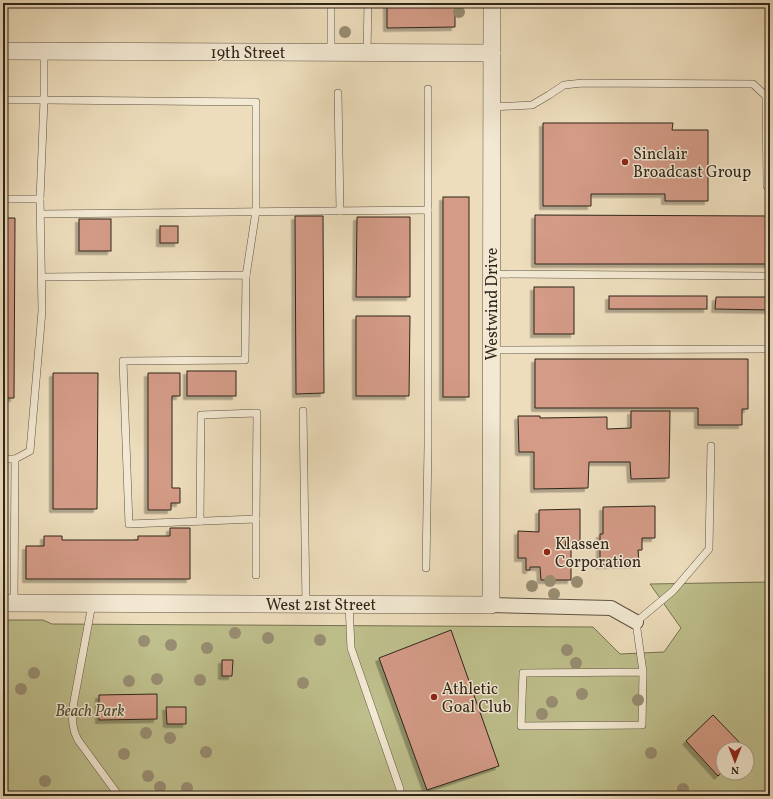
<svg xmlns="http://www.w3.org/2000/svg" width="773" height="799" font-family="Vollkorn,serif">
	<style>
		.green { fill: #bebf8c; stroke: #767253; fill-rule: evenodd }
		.building { fill: #d49b87; stroke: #2f251a; filter: url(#shadow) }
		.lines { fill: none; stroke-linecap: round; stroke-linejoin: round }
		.service-casing { stroke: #5e5342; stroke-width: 8 }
		.minor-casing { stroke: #5e5342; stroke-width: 16 }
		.tertiary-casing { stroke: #5e5342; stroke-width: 18 }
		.service { stroke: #f3e9d3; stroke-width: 7 }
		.minor { stroke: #f3e9d3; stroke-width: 14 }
		.tertiary { stroke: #f3e9d3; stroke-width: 17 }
		.tree { fill: #988d72 }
		.poi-dot { fill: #8f2418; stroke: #f3e9d3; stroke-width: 1.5 }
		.labels { text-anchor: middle; stroke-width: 3; stroke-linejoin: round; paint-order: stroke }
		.street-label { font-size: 16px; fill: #2f251a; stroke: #f3e9d3 }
		.poi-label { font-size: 16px; fill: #2f251a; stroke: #f3e9d3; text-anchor: start }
		.park-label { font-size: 16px; font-style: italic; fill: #534c36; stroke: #f3e9d3 }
	</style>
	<defs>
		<filter id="shadow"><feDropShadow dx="-3.5" dy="3.5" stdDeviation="0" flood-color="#0004"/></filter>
	</defs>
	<rect width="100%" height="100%" fill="#edddbc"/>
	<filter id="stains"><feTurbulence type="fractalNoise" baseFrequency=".005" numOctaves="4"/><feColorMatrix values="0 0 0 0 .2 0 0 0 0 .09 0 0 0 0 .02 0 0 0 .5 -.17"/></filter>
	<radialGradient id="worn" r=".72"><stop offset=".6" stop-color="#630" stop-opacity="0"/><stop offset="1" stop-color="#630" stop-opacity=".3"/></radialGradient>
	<path class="green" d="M770,582V796H3V620H43L52,624L593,627L620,654L664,652L681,628L650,584ZM723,749H747V773H723Z"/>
	<g class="building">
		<path d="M387,3H455V27L387,28Z"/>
		<path d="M543,123H673L672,130H708V201H665V194H591V206H543Z"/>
		<rect x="443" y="197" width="26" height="200"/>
		<path d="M535,215L770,216V264H535Z"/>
		<path d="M295,216H323L324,393L296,394Z"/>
		<path d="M357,217H410V297H356Z"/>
		<path d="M3,218H15L14,398H3Z"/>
		<rect x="79" y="219" width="32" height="32"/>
		<rect x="160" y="226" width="18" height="17"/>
		<rect x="534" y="287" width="40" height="47"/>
		<rect x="609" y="296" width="98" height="13"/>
		<path d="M716,297H770V310L715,309Z"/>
		<path d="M356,316H410L409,396H356Z"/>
		<path d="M535,359H748V409H742V425H698V408H535Z"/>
		<rect x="187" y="371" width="49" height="25"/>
		<path d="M53,373H98L97,509H53Z"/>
		<path d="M148,373H180V396H172V488H180V503H171V510H148Z"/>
		<path d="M631,411H670L669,478L631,479L630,462H589L588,488L534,489V452H519L518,416H540V418L607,417V429L631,428Z"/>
		<path d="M655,506V538H642V550H638L639,564L600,565V534H603V507Z"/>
		<path d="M580,509V541H566L565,549H571V580H541L540,567H530V570H526V558H518V531L539,532V510Z"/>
		<path d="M170,528H190V579H26V546H44V536H62V540H138V536H170Z"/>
		<path d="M451,630L499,766L427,790L379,658Z"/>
		<path d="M222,660H233L232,676H222Z"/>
		<path d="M157,694V719L99,720V695Z"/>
		<path d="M166,707H186V724H167Z"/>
		<path d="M713,715L743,746V749H723V771L718,776L686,741Z"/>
	</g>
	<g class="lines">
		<g class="service-casing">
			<g id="service">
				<path d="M331,3V52"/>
				<path d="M44,51V100L256,102V211L246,276"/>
				<path d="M367,52L368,3"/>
				<path d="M338,93L340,211"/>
				<path d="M3,100H44L40,199L42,311L30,451L15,459H3"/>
				<path d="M492,107L532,105L549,95L564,85L583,83L753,84L766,96L767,186"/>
				<path d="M3,199H40"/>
				<path d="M41,214L428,210V89"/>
				<path d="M492,274L770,276"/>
				<path d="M42,277L246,275L245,360L123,361L129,524L256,519V575"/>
				<path d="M491,350L770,349"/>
				<path d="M303,411L306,604"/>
				<path d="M200,521L201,415L257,413L256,519"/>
				<path d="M426,568L428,446V210"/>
				<path d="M14,603L15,459"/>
				<path d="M92,604L74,701C72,715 71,727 78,740L119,796"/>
				<path d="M349,604L351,648L400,789"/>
				<path d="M643,672L523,673L521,726L642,725L643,672L636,622L673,591L709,549L711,446"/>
			</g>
		</g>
		<g class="minor-casing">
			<path id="minor" d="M491,605L611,608L636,622"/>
		</g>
		<g class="tertiary-casing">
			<g id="tertiary">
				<path d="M3,51L492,53"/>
				<path d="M3,603L491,605L492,3"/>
			</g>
		</g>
		<use href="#service" class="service"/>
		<use href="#minor" class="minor"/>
		<use href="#tertiary" class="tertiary"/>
	</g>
	<g class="tree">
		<circle cx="459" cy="12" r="6"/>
		<circle cx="345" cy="32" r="6"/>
		<circle cx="550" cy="581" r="6"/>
		<circle cx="577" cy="582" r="6"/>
		<circle cx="532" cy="586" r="6"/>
		<circle cx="554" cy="594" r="6"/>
		<circle cx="235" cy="633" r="6"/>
		<circle cx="268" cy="638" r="6"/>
		<circle cx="320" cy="640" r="6"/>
		<circle cx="144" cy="641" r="6"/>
		<circle cx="171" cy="645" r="6"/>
		<circle cx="207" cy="648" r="6"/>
		<circle cx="567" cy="650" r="6"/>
		<circle cx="576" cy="663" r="6"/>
		<circle cx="34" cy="673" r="6"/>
		<circle cx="157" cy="679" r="6"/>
		<circle cx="200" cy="680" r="6"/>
		<circle cx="129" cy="681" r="6"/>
		<circle cx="303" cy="683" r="6"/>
		<circle cx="21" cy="689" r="6"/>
		<circle cx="582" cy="694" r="6"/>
		<circle cx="638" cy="700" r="6"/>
		<circle cx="552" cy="702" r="6"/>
		<circle cx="542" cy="714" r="6"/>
		<circle cx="146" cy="733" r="6"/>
		<circle cx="170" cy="738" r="6"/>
		<circle cx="206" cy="752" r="6"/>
		<circle cx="651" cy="753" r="6"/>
		<circle cx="124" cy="754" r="6"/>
		<circle cx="148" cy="776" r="6"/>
		<circle cx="45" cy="781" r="6"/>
		<circle cx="160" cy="787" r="6"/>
		<circle cx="187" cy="788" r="6"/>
		<circle cx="683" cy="789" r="6"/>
	</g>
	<g class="poi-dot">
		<circle cx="625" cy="162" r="4"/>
		<circle cx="547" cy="552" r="4"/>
		<circle cx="434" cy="697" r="4"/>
	</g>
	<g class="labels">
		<g class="street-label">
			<text x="248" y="58">19th Street</text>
			<text transform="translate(491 304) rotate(-90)" y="6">Westwind Drive</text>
			<text x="321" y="610">West 21st Street</text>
		</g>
		<g class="poi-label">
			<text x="633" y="159">Sinclair<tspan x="633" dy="18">Broadcast Group</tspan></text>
			<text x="555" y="549">Klassen<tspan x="555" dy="18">Corporation</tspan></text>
			<text x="442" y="694">Athletic<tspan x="442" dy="18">Goal Club</tspan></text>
		</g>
		<g class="park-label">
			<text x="90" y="716">Beach Park</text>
		</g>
	</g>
	<rect width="773" height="799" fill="none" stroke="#edddbc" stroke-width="16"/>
	<rect x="4" y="4" width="765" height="791" fill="none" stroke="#2f251a" stroke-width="2"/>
	<rect x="8" y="8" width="757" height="783" fill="none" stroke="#2f251a"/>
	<g transform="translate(735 761) rotate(180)"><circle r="19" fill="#f3e9d3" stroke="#a59b89"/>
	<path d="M0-3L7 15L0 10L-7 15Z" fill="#8f2418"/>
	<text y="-6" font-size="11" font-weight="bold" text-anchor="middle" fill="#2f251a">N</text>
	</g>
	<rect width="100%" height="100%" filter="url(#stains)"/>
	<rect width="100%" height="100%" fill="url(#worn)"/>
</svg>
